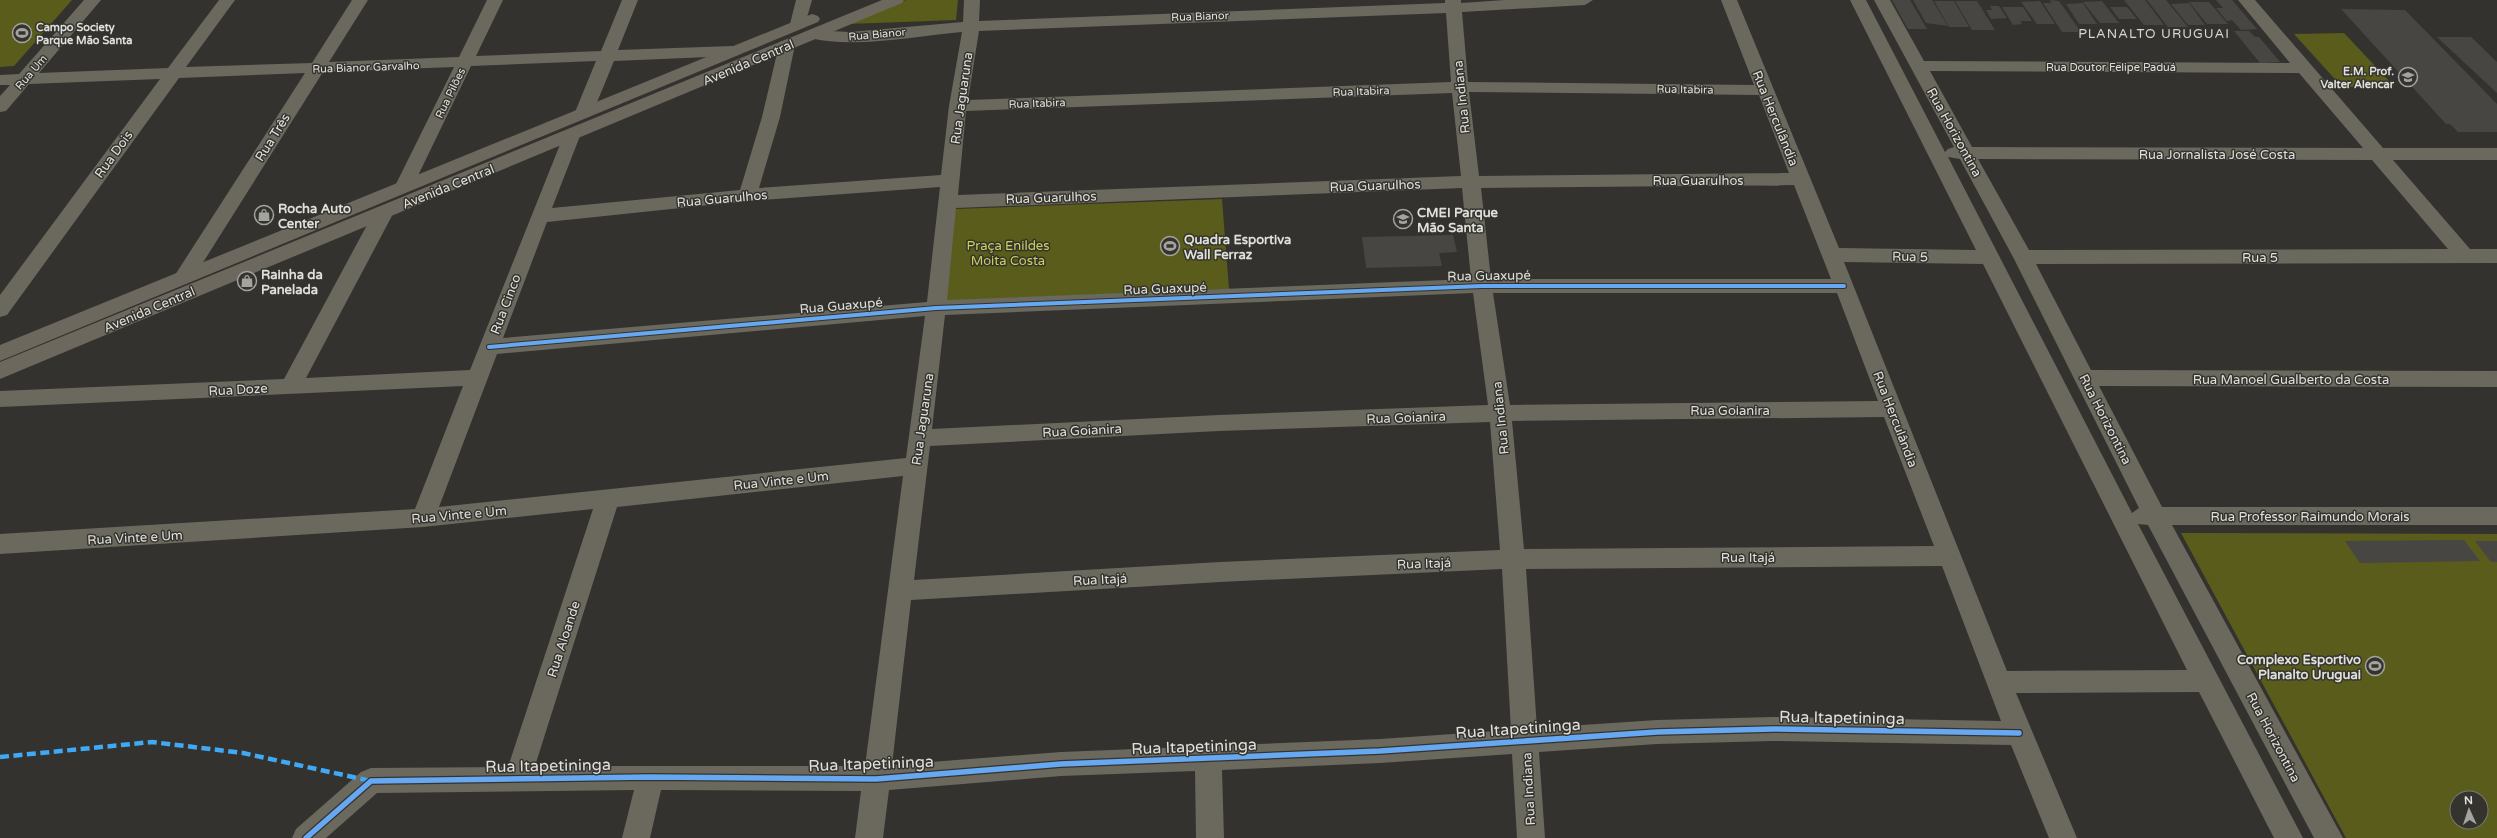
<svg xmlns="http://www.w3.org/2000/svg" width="2497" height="838" font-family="'Varela Round',sans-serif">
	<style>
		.green { fill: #595c1b; fill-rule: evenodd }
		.building { fill: #474643 }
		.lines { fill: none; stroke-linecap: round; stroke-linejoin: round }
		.minor { fill: #6b685e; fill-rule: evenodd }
		.major { fill: #6c685e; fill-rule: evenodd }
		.quiet { stroke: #3fa9f5; stroke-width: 4.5; stroke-dasharray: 9 4.5; stroke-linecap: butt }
		.cycleway-far1-casing { stroke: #34332e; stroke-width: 6 }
		.cycleway-casing { stroke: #34332e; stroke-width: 8 }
		.cycleway-far1 { stroke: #66a8f1; stroke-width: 4 }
		.cycleway { stroke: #66a8f1; stroke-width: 5.5 }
		.labels { text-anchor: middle; stroke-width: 3; stroke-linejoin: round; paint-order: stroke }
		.far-street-label { font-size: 11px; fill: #e0e0dc; stroke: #34332e }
		.far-poi-label { font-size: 11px; font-weight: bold; fill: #e0e0dc; stroke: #34332e; text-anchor: start }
		.far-quarter-label { font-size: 13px; letter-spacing: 1px; fill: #d7d6cf; stroke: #34332e }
		.street-label { font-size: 13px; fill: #e0e0dc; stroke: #34332e }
		.poi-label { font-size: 13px; font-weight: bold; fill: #e0e0dc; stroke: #34332e; text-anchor: start }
		.park-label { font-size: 13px; fill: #ccd25c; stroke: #34332e }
		.near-street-label { font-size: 16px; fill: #e0e0dc; stroke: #34332e }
	</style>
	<rect width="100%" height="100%" fill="#33322f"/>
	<g class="green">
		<path d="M0,0H72L14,66L0,67Z"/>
		<path d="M906,0H958L956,20L848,24Z"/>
		<path d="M2344,33L2394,86L2342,87L2294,34Z"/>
		<path d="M1222,199L1229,289L944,301L955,209Z"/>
		<path d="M2181,533L2497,534V838H2346ZM2457,798H2481V822H2457Z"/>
	</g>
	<g class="building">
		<path d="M1892,0H1910L1927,29H1908Z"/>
		<path d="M1913,0H1932L1948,26L1926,23Z"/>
		<path d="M2050,0L2059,1L2081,32H2062L2043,3H2051Z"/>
		<path d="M2124,0H2145L2164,25H2144Z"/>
		<path d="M2147,0H2166L2188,27H2168Z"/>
		<path d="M2216,0H2232L2257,29L2241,30L2232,20L2227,21L2216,8H2223Z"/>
		<path d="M1934,1H1954L1969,27H1949Z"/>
		<path d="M1955,1H1977L1995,30H1972Z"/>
		<path d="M2040,1L2055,24H2037L2021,2Z"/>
		<path d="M2102,1L2119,23H2100L2083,2Z"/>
		<path d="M2189,2H2209L2228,24H2207Z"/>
		<path d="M2083,3L2097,24H2079L2066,4Z"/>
		<path d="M2189,3L2205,25H2188L2171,4Z"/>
		<path d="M1990,6H1999L2007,18L1991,19L1986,10H1992Z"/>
		<path d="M2002,7H2023L2032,21H2020L2022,24L2013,25Z"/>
		<path d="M2110,7H2127L2137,19H2119Z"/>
		<path d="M2341,9L2405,10L2497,104V132H2458L2450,124H2446Z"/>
		<path d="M2234,31H2249L2255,37H2259L2280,62L2260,63Z"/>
		<path d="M2437,37H2471L2497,62V93Z"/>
		<path d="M1453,235L1457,252L1439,253L1442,266L1366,268L1362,237Z"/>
		<path d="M2464,540L2480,561L2360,563L2345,541Z"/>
		<path d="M2475,541H2497V562H2491Z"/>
	</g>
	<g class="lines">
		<g class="minor">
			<path d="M84,0H101L39,73L168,68L219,0H235L186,67L312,63L352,0H368L329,62L459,57L487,0H503L476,56L601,51L622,0H638L618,50L732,46L738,47L740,51L738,55L732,56L614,61L593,112L590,116H578L575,112L596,61L471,66L413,186L411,190L404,192L397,190L395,186L454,67L323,72L192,280L185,282L178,280L175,275L305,73L179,78L7,315L0,317V295L160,79L29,84L6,111L0,112V96L10,85H0V75L19,74Z"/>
			<path d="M796,0H812L804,28H792L790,24Z"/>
			<path d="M964,0H980L979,21L1445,3V0H1461V3L1505,0H1593L1585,5L1462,12L1468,82L1754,85L1721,0H1737L1839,248L1976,250L1850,0H1866L1945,152L1948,149L1954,147L1874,0H1890L1924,61L2290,63L2238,0H2255L2383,148H2497V160H2393L2470,249H2497V263L2036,264L2091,370L2497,371V387L2099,386L2162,507H2497V525H2172L2343,838H2314L2148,525L2138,524L2303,838H2274L2199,692L2016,693L2077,838H2049L2011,745L1773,741L1657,744L1539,752L1545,838H1517L1512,754L1380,763L1222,770L1224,838H1196L1195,771L1061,776L889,790L883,838H855L861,791L661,790L650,838H622L634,790L377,793L326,838H292L296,829L361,772L371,768L508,767L593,509L423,527L0,554V534L415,509L463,386L0,407V391L284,379L374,212L377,208L384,206L391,208L394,212L306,378L470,370L565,132H577L580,136L552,208L740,190L762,117L779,45L781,41H793L795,45L780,117L759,188L941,175L949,106L962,32C916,36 854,49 810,38L808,34L810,30L850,32L963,22ZM1446,13L1451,82L968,100L979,31ZM1930,71L2299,73L2363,148L1972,147ZM1469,92L1759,95L1789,173L1479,176ZM1452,93L1461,176L958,195L966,111ZM1948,157L1960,159L2013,257L2139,508L2132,513ZM1978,159L2372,160L2448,249L2029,250ZM1794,185L1831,279H1491L1481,188ZM940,187L927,302L503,338L547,222L748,201ZM1462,188L1471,279L947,300L956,208ZM1844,262L1983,264L2187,670L2007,671ZM1473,293L1488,405L1219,415L932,429L945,315ZM1493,293H1837L1878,401L1510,405ZM925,316L906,458L439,507L497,354ZM1884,417L1934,546L1524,549L1512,421ZM1490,422L1500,550L1220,562L914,580L930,446L1219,431ZM903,476L865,766H535L617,507ZM1942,566L2001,721L1773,717L1657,720L1537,728L1526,569ZM1502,569L1511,730L1380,739L1061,752L892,765L911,600L1220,582Z"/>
		</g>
		<g class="major">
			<path d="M882,0H904L902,3L0,379V362Z"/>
			<path d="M812,14L818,16L820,19L818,22L0,361V345Z"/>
		</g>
		<path class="quiet" d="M0,757L152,742L243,753L371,781"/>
		<g class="cycleway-far1-casing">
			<path id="cycleway-far1" d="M489,347L936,308L1482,286H1844"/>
		</g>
		<g class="cycleway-casing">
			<path id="cycleway" d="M306,838L371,781L650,777L876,779L1061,764L1380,751L1657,732L1773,729L2019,733"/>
		</g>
		<use href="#cycleway-far1" class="cycleway-far1"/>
		<use href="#cycleway" class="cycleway"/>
	</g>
	<defs>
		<g id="stadium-ring" transform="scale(1)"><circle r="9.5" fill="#34332e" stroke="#a3a39f" stroke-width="1.5"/><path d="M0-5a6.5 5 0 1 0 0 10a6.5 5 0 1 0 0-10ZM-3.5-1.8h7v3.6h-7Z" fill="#a3a39f"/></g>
		<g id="school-ring" transform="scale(1)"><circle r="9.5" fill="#34332e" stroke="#a3a39f" stroke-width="1.5"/><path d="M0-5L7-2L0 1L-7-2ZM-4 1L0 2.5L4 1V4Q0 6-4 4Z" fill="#a3a39f"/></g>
		<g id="shop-ring" transform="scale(1)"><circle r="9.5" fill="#34332e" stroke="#a3a39f" stroke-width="1.5"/><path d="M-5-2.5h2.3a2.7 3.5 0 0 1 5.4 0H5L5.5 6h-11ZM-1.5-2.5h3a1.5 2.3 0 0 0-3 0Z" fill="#a3a39f"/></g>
	</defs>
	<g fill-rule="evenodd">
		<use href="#stadium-ring" x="22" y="33"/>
		<use href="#school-ring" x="2408" y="77"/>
		<use href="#shop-ring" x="264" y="215"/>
		<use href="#school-ring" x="1403" y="219"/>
		<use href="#stadium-ring" x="1170" y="246"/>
		<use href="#shop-ring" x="247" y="281"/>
		<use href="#stadium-ring" x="2375" y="666"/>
	</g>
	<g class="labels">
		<g class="far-street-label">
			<text transform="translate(1200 16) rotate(-2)" y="4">Rua Bianor</text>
			<text transform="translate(877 34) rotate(-5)" y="4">Rua Bianor</text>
			<text transform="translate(366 67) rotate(-2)" y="4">Rua Bianor Garvalho</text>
			<text x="2111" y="71">Rua Doutor Felipe Paduá</text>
			<text transform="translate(31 72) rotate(-49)" y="4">Rua Um</text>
			<text transform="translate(1685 89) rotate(1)" y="4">Rua Itabira</text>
			<text transform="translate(1361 91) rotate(-2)" y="4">Rua Itabira</text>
			<text transform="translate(450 93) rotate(-64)" y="4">Rua Pilões</text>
			<text transform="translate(1037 103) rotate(-2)" y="4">Rua Itabira</text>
		</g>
		<g class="far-poi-label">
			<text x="36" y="31">Campo Society<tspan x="36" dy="13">Parque Mão Santa</tspan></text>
			<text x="2394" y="75" text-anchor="end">E.M. Prof.<tspan x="2394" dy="13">Valter Alencar</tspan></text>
		</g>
		<g class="far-quarter-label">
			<text x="2154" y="38">PLANALTO URUGUAI</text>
		</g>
		<g class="street-label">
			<text transform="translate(748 62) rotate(-23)" y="5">Avenida Central</text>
			<text transform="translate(1461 97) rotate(-96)" y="5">Rua Indiana</text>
			<text transform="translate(961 98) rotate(-82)" y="5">Rua Jaguaruna</text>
			<text transform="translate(1776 118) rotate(68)" y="5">Rua Herculândia</text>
			<text transform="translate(1955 132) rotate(61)" y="5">Rua Horizontina</text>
			<text transform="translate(272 137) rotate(-58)" y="5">Rua Três</text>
			<text transform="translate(113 154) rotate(-54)" y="5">Rua Dois</text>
			<text x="2217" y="159">Rua Jornalista José Costa</text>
			<text x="1698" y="185">Rua Guarulhos</text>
			<text transform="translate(1375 185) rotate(-2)" y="5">Rua Guarulhos</text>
			<text transform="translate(448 186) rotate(-22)" y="5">Avenida Central</text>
			<text transform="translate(1051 197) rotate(-2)" y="5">Rua Guarulhos</text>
			<text transform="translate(722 198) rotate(-5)" y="5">Rua Guarulhos</text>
			<text transform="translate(1910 256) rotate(1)" y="5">Rua 5</text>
			<text x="2260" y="262">Rua 5</text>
			<text transform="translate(1489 275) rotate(-1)" y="5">Rua Guaxupé</text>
			<text transform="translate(1165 288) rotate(-2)" y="5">Rua Guaxupé</text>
			<text transform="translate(505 304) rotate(-69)" y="5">Rua Cinco</text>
			<text transform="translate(841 305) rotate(-5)" y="5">Rua Guaxupé</text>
			<text transform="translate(149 309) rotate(-23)" y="5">Avenida Central</text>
			<text x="2291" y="384">Rua Manoel Gualberto da Costa</text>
			<text transform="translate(238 389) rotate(-3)" y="5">Rua Doze</text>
			<text x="1730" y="415">Rua Goianira</text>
			<text transform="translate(1406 417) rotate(-2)" y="5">Rua Goianira</text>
			<text transform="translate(1500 418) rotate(-96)" y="5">Rua Indiana</text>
			<text transform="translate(922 419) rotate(-82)" y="5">Rua Jaguaruna</text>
			<text transform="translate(1896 419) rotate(69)" y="5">Rua Herculândia</text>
			<text transform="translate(2106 419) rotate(63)" y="5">Rua Horizontina</text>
			<text transform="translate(1082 430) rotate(-3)" y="5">Rua Goianira</text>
			<text transform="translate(781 480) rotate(-6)" y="5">Rua Vinte e Um</text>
			<text transform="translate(459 514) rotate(-5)" y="5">Rua Vinte e Um</text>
			<text x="2310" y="521">Rua Professor Raimundo Morais</text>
			<text transform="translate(135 537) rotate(-3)" y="5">Rua Vinte e Um</text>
			<text x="1748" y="562">Rua Itajá</text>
			<text transform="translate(1424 563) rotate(-2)" y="5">Rua Itajá</text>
			<text transform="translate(1100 579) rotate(-3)" y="5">Rua Itajá</text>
			<text transform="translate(563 639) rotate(-72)" y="5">Rua Aloande</text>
			<text transform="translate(2274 737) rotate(62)" y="5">Rua Horizontina</text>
			<text transform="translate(1528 789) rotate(-93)" y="5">Rua Indiana</text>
		</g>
		<g class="poi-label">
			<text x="278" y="213">Rocha Auto<tspan x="278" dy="15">Center</tspan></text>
			<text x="1417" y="217">CMEI Parque<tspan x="1417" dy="15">Mão Santa</tspan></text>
			<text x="1184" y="244">Quadra Esportiva<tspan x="1184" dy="15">Wall Ferraz</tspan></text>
			<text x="261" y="279">Rainha da<tspan x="261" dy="15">Panelada</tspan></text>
			<text x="2361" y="664" text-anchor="end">Complexo Esportivo<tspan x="2361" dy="15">Planalto Uruguai</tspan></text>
		</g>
		<g class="park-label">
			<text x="1008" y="250">Praça Enildes<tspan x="1008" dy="15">Moita Costa</tspan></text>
		</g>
		<g class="near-street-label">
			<text transform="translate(1842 717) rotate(1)" y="6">Rua Itapetininga</text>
			<text transform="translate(1518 728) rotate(-4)" y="6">Rua Itapetininga</text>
			<text transform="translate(1194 746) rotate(-2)" y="6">Rua Itapetininga</text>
			<text transform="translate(871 763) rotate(-2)" y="6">Rua Itapetininga</text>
			<text transform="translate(548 765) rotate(-1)" y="6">Rua Itapetininga</text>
		</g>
	</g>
	<g transform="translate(2469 810) rotate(357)"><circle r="19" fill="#34332e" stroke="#797874"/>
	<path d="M0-3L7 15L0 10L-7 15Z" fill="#a3a39f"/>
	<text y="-6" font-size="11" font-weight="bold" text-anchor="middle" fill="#e0e0dc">N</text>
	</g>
</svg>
